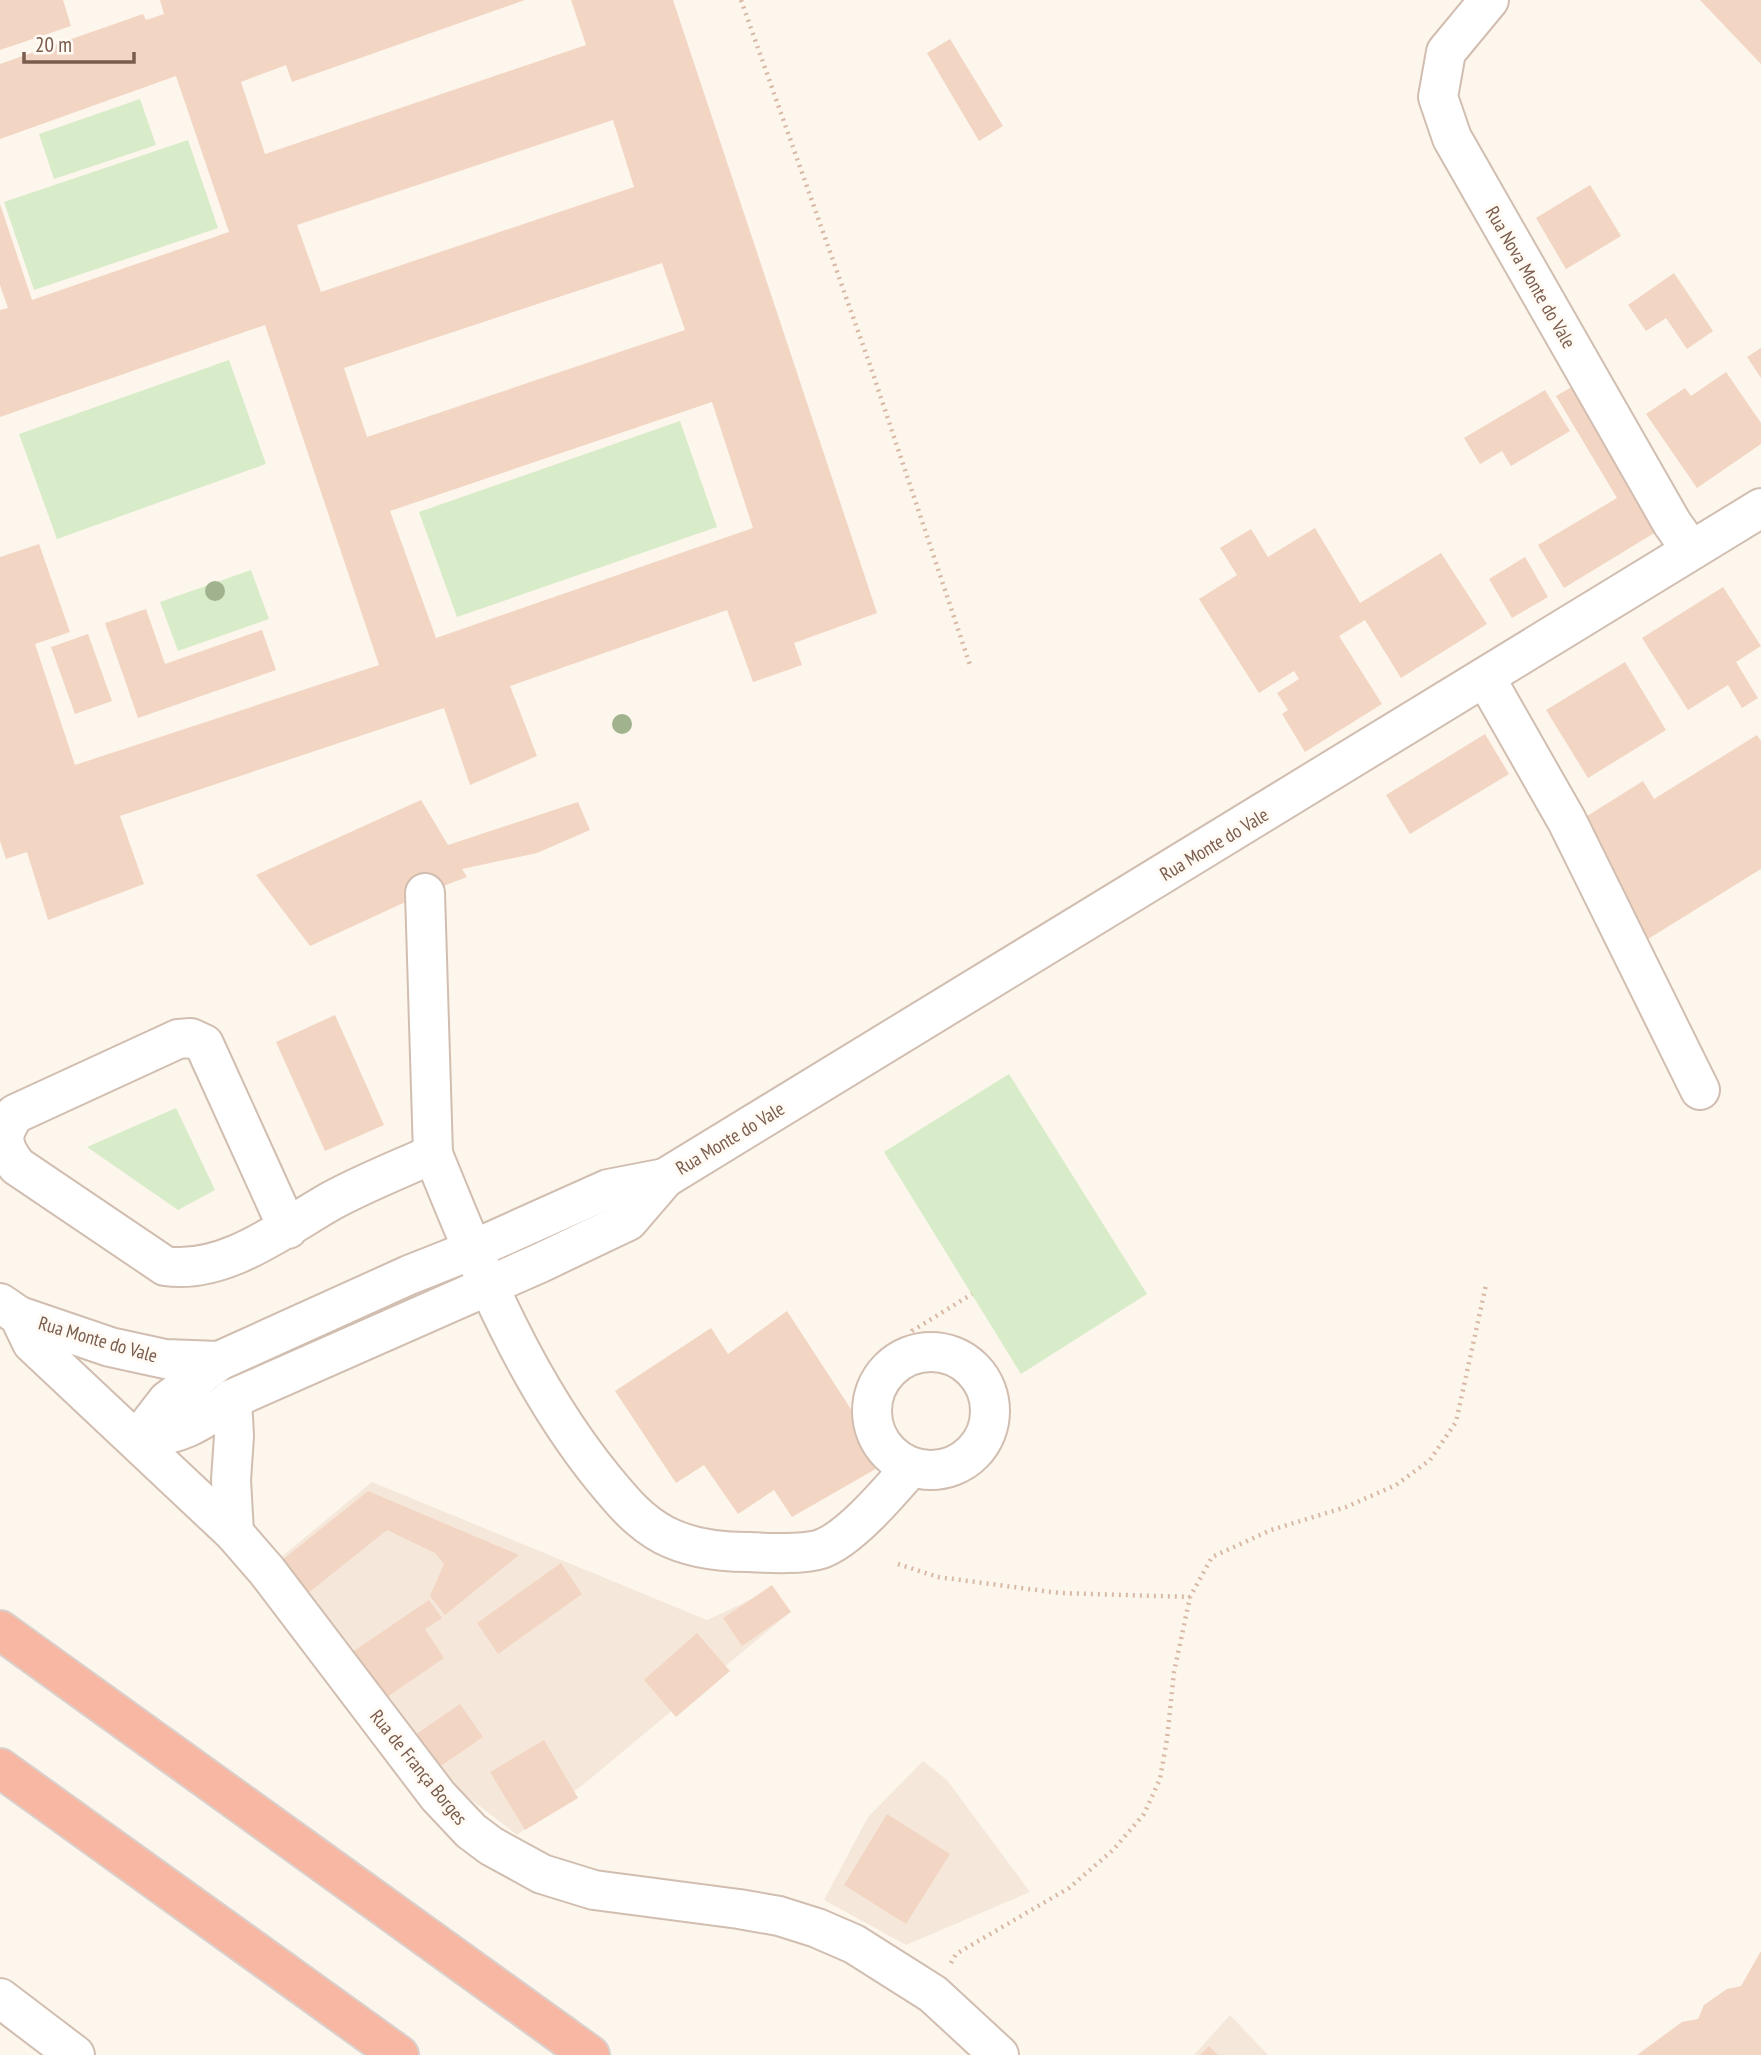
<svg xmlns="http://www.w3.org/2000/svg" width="1761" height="2055" font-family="'PT Sans Narrow',sans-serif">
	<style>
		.residential { fill: #f5e8da }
		.green { fill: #d8ecc9 }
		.building { fill: #f3d5c3; fill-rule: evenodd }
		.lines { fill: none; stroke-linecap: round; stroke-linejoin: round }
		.minor-casing { stroke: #d1beb0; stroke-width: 42 }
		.highway-casing { stroke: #dad1cd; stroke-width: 42 }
		.path { stroke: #d9b8a5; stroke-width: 4.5; stroke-dasharray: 2 5; stroke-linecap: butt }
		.minor { stroke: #fff; stroke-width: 38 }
		.highway { stroke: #f7b7a3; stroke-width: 38 }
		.tree { fill: #a0b28e }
		.labels { text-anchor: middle; stroke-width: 6; stroke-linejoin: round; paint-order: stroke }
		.street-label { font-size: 19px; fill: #7a5c4d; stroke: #fffaf3 }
	</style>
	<rect width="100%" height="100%" fill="#fdf6ec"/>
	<g class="residential">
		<path d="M372,1482L707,1620L769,1591L788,1614L584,1784L517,1835L465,1795L440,1768L280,1558Z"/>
		<path d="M923,1761L947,1780L1030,1892L906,1945L824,1900L868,1817Z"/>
		<path d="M1230,2015L1268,2055H1194Z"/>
	</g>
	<g class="green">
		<path d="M140,99L156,145L54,179L39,134Z"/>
		<path d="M188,140L218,228L34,290L4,202Z"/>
		<path d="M229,360L266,464L57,539L19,434Z"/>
		<path d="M680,421L717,527L457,617L419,512Z"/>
		<path d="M251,570L269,619L178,651L160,602Z"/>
		<path d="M1009,1074L1147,1294L1021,1374L884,1152Z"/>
		<path d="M176,1108L215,1190L178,1210L87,1147Z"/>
	</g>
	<g class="building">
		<path d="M0,0H63L71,26L0,50Z"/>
		<path d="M160,0H525L292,82L286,65L241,82L265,154L586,45L571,0H673L877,613L794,643L802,665L753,682L727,610L510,686L537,756L470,785L444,708L120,816L144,884L48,920L27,852L6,859L0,841V557L39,544L70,632L35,644L75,765L379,665L265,325L0,417V310L8,308L0,285V204L32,300L229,232L176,76L0,139V64L143,14L146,20L164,14ZM613,120L634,187L321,292L297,225ZM662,263L685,330L367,437L344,368ZM712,402L753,528L436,638L390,511Z"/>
		<path d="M1700,0H1761V64Z"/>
		<path d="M950,39L1003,126L979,141L927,53Z"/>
		<path d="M1590,185L1621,236L1566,269L1536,218Z"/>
		<path d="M1674,273L1713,331L1687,349L1666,318L1646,331L1628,305Z"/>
		<path d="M1761,348V378L1747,357Z"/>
		<path d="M1726,372L1761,423V444L1697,488L1646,414L1685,388L1691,396Z"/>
		<path d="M1577,384L1656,532L1564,588L1538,545L1617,498L1556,396Z"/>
		<path d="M1545,390L1570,431L1511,466L1502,451L1480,464L1464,438Z"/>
		<path d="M1315,528L1360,603L1441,553L1487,624L1401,678L1365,620L1339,636L1382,704L1305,752L1282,714L1288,710L1277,693L1299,679L1294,671L1259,693L1199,599L1237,575L1220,548L1251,529L1268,557Z"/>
		<path d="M1525,557L1548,597L1512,618L1489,579Z"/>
		<path d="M1723,587L1761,646L1736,662L1758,698L1742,708L1728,685L1688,710L1642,638Z"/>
		<path d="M146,609L165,664L262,630L276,670L138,718L105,623Z"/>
		<path d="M88,634L112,701L75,714L51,647Z"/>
		<path d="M1625,662L1666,730L1588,778L1546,710Z"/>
		<path d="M1485,734L1509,774L1410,834L1386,795Z"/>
		<path d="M1757,735L1761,741V869L1648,939L1576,823L1643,781L1654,799Z"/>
		<path d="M421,800L448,845L578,802L590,830L537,853L462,869L467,877L425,893L310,946L256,875Z"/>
		<path d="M335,1015L384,1125L325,1151L276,1042Z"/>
		<path d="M787,1311L886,1463L792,1517L774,1490L738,1514L704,1465L676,1483L615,1391L711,1328L728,1354Z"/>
		<path d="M368,1491L519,1555L445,1615L430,1596L444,1564L435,1553L387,1530L297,1602L271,1569Z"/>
		<path d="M561,1563L582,1594L498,1654L477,1623Z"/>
		<path d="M772,1585L791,1612L742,1646L723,1618Z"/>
		<path d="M429,1600L442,1618L425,1629L444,1658L374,1706L342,1659Z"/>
		<path d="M697,1633L730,1671L676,1717L644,1680Z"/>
		<path d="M460,1704L483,1737L435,1770L412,1737Z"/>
		<path d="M544,1740L578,1798L525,1830L490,1772Z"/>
		<path d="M887,1814L950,1854L906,1924L844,1885Z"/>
		<path d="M1761,1951V2055H1637L1682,2022L1698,2019L1704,2005L1727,1989L1741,1986Z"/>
		<path d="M1209,2046L1218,2055H1200Z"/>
	</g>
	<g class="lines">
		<g class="minor-casing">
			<g id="minor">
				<path d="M1489,0L1446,52L1438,97L1452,138L1672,523L1691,550"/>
				<path d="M1485,677L1567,821L1700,1090"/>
				<path d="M425,893L433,1154"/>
				<path d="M288,1229L204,1044L191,1038L178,1039L15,1114C0,1135 1,1145 17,1166L165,1266C224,1275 282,1229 331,1201C364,1183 400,1169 433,1154C479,1267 525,1382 603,1478C621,1500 638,1521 664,1535C689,1548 720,1552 747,1552C767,1553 803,1555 821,1549C850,1539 891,1490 911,1467"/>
				<path d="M0,1303L19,1316L32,1343L234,1533L267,1571L438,1796L471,1831L491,1846L542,1874L594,1890L739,1909L779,1916L817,1928L854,1944L933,1994L999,2055"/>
				<path d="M19,1316L110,1347L165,1359L219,1361"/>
				<circle cx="931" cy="1411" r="59"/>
				<path d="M232,1399L234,1436L231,1480L234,1533"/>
				<path d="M137,1440C179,1435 198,1425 232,1399L540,1263L628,1221L665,1178L1761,508"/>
				<path d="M137,1440L167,1401L219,1361L409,1275L472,1250L608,1189L665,1178"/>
				<path d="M0,1998L75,2055"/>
			</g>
		</g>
		<g class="highway-casing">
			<g id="highway">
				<path d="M0,1630L590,2055"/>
				<path d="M0,1768L399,2055"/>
			</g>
		</g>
		<g class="path">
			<path d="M741,0L870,365L971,668"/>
			<path d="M904,1358L912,1331L972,1294"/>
			<path d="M898,1564L938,1577L1059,1593L1190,1597"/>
			<path d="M951,1963L956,1954L1069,1888L1113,1850L1144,1814L1160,1779L1167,1739L1174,1672L1190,1597L1212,1557L1271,1530L1346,1507L1396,1485L1430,1460L1456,1422L1486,1285"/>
		</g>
		<use href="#minor" class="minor"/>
		<use href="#highway" class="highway"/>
	</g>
	<g class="tree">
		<circle cx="215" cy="591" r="10"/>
		<circle cx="622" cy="724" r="10"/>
	</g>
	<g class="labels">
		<g class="street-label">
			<text transform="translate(1531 277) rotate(60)" y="7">Rua Nova Monte do Vale</text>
			<text transform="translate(1214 844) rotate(-31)" y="7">Rua Monte do Vale</text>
			<text transform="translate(730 1138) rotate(-31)" y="7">Rua Monte do Vale</text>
			<text transform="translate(98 1339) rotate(16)" y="7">Rua Monte do Vale</text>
			<text transform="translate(419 1767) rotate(51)" y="7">Rua de França Borges</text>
		</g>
	</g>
	<path d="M24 52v10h110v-10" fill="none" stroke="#7a5c4d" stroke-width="3.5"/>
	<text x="35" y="52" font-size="21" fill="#7a5c4d" stroke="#fffaf3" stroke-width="5" paint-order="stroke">20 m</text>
</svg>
